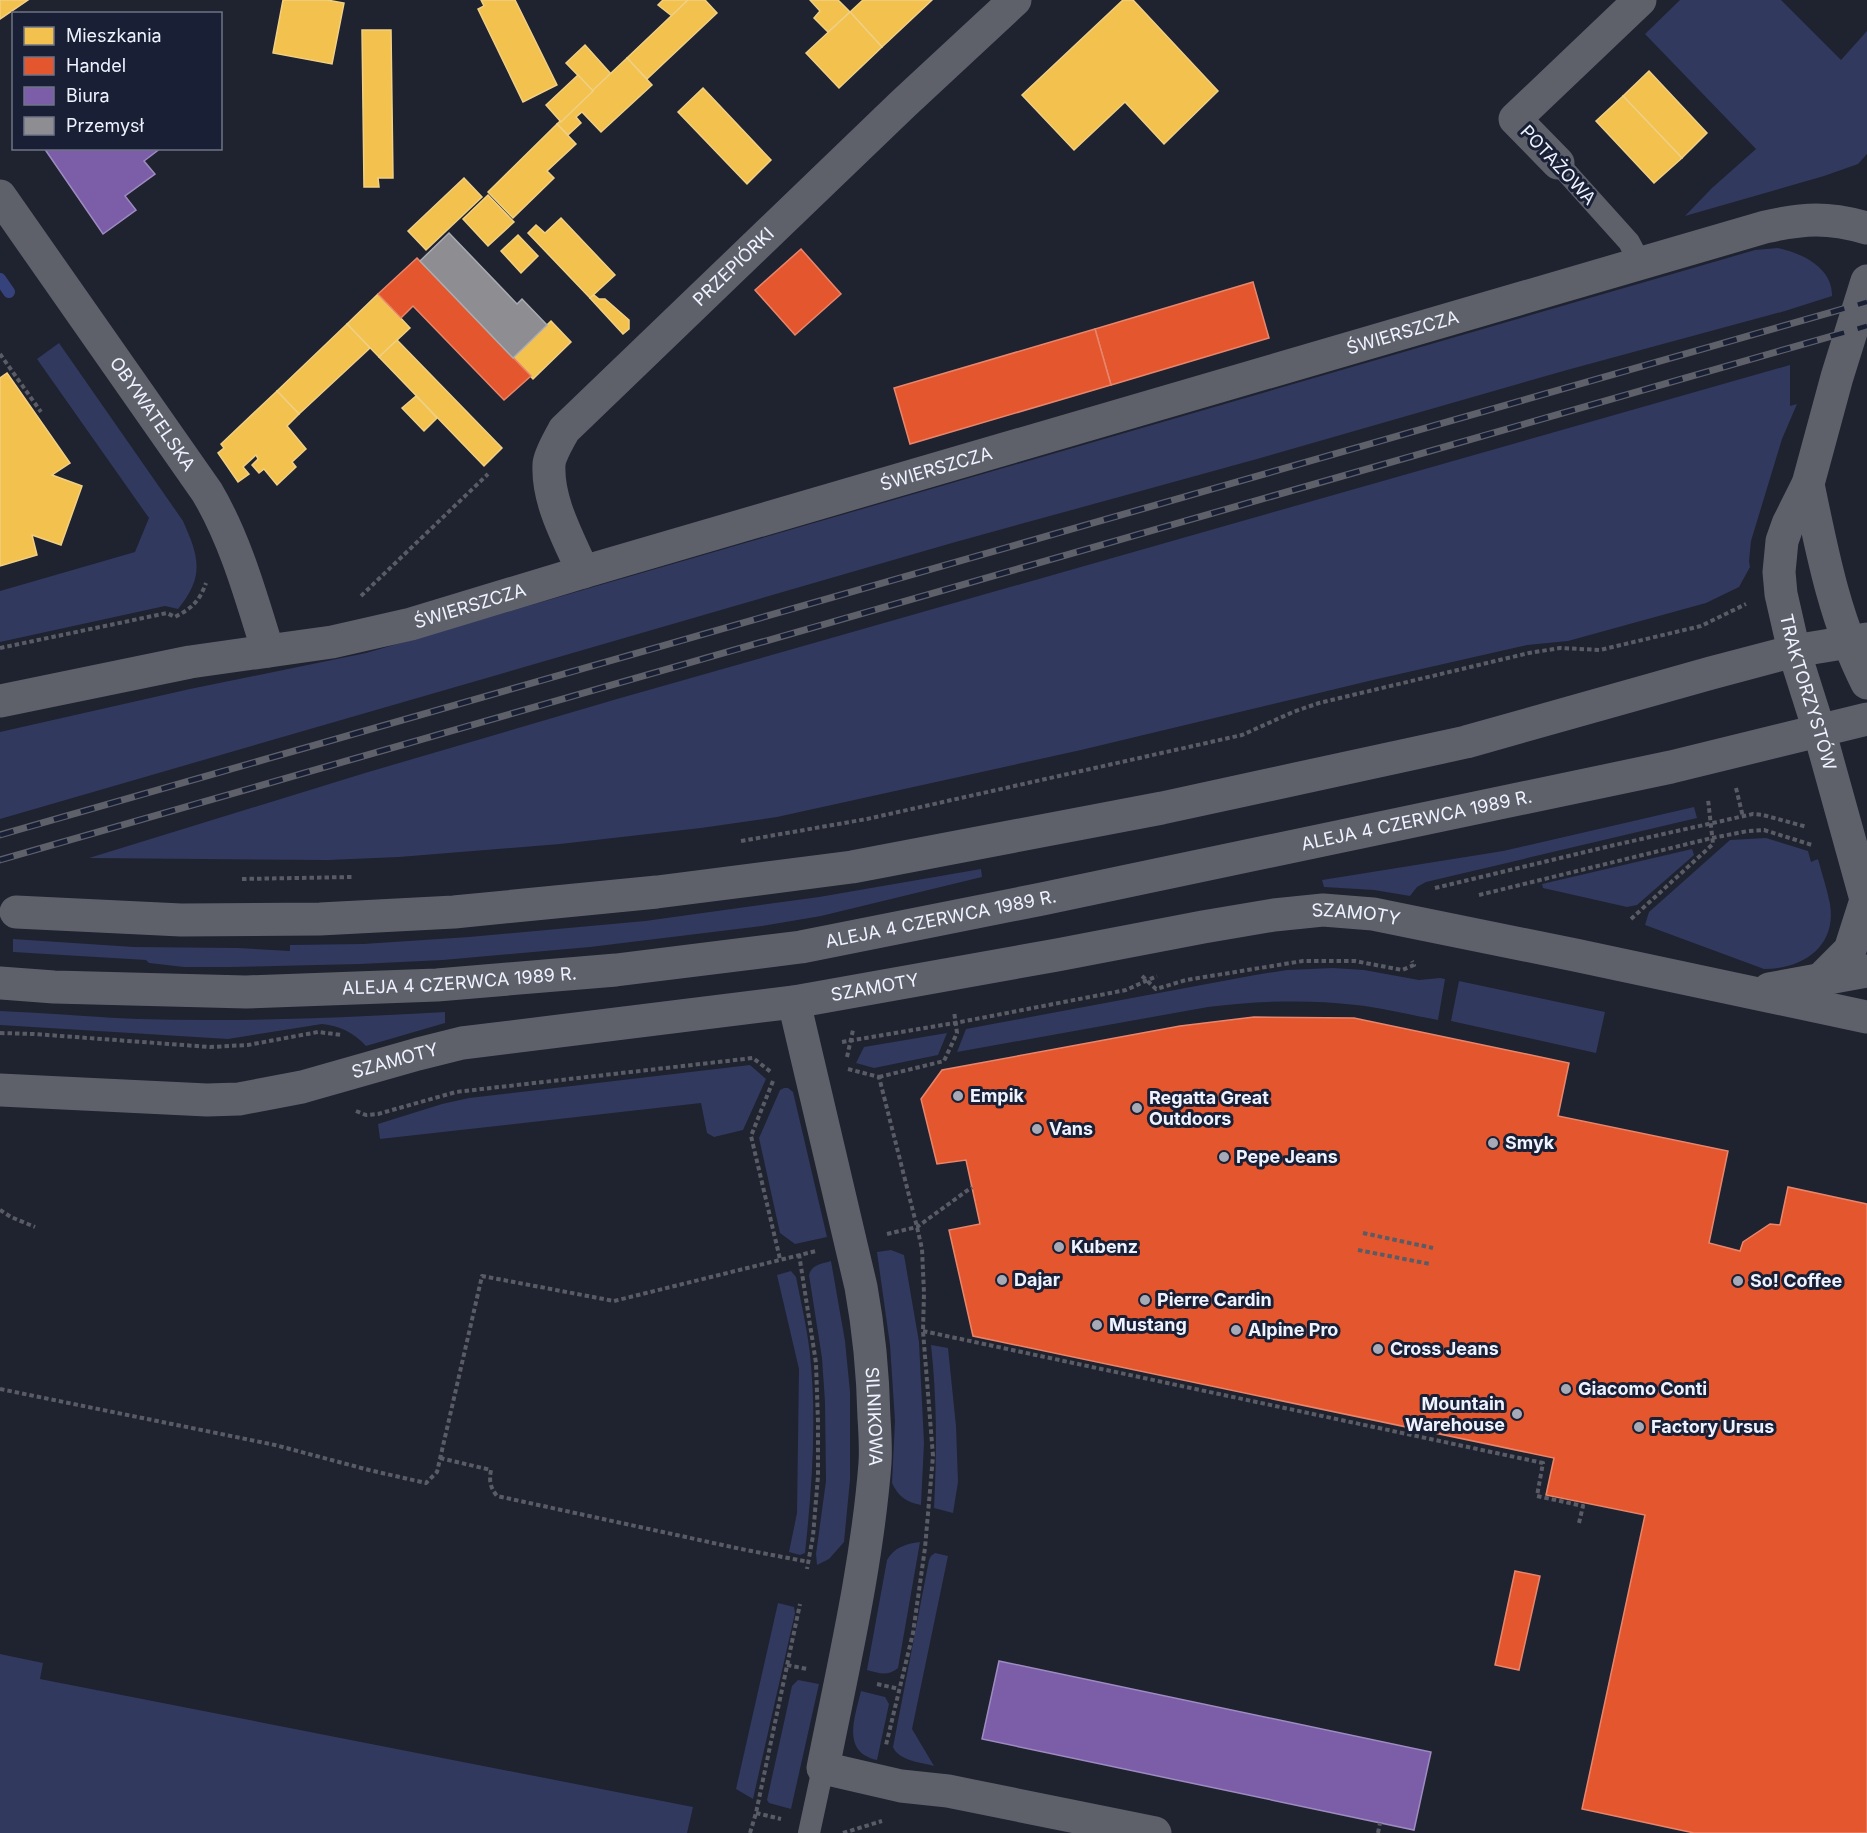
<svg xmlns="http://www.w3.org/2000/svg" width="1867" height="1833" font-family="Inter,sans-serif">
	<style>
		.green { fill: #31395e }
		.homes { fill: #f2c14e; stroke: #f1d083; stroke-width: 1.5 }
		.shops { fill: #e4572e; stroke: #e7866d; stroke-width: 1.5 }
		.offices { fill: #7b5ea7; stroke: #9e8bc1; stroke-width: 1.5 }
		.industry { fill: #8d8d92; stroke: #aaacb3; stroke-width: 1.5 }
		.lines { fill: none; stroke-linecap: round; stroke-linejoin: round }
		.stream { stroke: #36427c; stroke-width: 12 }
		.path { stroke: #595c65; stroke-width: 4; stroke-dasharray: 4.5 3; stroke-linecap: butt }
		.lane { stroke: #5e616a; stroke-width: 22 }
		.street { stroke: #5e616a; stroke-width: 33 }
		.secondary { stroke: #5e616a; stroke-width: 33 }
		.rail-casing { stroke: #5e606a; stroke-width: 7 }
		.rail { stroke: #191f35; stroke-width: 4.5; stroke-dasharray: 14; stroke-linecap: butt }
		.poi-dot { fill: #a6aab6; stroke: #191f35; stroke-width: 2 }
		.labels { text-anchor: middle; stroke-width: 6; stroke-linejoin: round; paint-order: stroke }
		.street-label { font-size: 18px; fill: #eff3ff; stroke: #191f35 }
		.poi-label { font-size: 18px; font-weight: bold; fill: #eff3ff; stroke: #191f35; text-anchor: start }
	</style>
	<rect width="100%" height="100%" fill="#1f222f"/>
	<g class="green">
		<path d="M1680,0H1781L1841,60L1867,31V154L1858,164L1824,176L1685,216L1712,188L1756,149L1645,34Z"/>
		<path d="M1778,248C1802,253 1833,268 1832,296L1785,311L1567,370L1257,459L952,543L0,819V732L190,689L366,653L1755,250Z"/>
		<path d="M59,343L183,521C199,557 205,576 178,609L165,606L0,642V591L135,552L149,518L37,359Z"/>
		<path d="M1790,365V406L1797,404L1782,439L1751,541L1749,561L1750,567L1739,587L1706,603L1568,641L1527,645L1373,680L1081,750L777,817L701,828L560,844L399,857L328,860L89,858L365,773L617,699Z"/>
		<path d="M1694,807L1697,818L1426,882L1417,887L1410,896L1374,890L1324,887L1322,880L1503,851Z"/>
		<path d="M1766,838L1808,851L1811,862L1818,859C1822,874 1827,889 1830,904C1837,947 1802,969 1764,969L1645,925L1649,912L1730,840Z"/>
		<path d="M1692,849L1694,855L1637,905L1627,907L1543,888L1542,884Z"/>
		<path d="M981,869L982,877L821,916L762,926L590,947L443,960L360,964L230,967H184L149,963L146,960L13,952V939L134,947L238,948L290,951V945L363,944L469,937L645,921L819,897Z"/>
		<path d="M1333,968L1364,970L1419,980L1440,978L1445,979L1438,1020C1410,1015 1383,1008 1356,1005C1306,999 1257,1001 1208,1007L957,1052L966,1029L1255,975L1287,970Z"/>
		<path d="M1459,981L1605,1012L1596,1053L1451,1021Z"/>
		<path d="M0,1011C46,1013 92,1017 138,1019C240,1022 343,1018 445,1012V1023L366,1046C353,1032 340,1026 322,1024L228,1039L0,1025Z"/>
		<path d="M947,1033L938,1055L874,1068L856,1063L864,1047Z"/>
		<path d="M750,1065L766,1079L743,1130L714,1137L707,1133L701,1103L380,1139L378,1124L442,1104L469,1098Z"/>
		<path d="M784,1088H788L793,1092L827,1237L795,1244L780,1233L759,1138L780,1090Z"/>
		<path d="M891,1250L904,1255L919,1342L924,1443L921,1505C906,1502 898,1496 892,1483L895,1421L890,1345L877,1252Z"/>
		<path d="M831,1261L845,1341L850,1392V1480L844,1542L829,1559L817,1565L816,1554L826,1481L825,1402L822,1358L809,1275C812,1264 822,1264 831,1261Z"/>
		<path d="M791,1271L796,1277C801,1302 807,1328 810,1354C817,1421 812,1487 805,1553L800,1555L789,1552L797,1513L799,1369L777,1275Z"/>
		<path d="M931,1345L948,1348L956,1426L958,1482L953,1513L934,1508C937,1453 937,1400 931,1345Z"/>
		<path d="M920,1542L898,1668C888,1677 878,1673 867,1670L887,1560C895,1547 905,1544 920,1542Z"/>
		<path d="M935,1553L948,1556L912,1729L934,1766C920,1762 899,1761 893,1747L929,1560L931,1556Z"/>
		<path d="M778,1603L794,1607L795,1613L753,1799L736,1789Z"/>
		<path d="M0,1654L43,1663L40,1679L693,1807L687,1833H0Z"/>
		<path d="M798,1680L819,1684L791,1809L769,1803L767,1800L792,1686Z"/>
		<path d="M861,1691L885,1697L889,1704L877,1760C841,1752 855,1717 861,1691Z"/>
	</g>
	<g class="homes">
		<path d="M0,0H28L0,19Z"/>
		<path d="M283,0H327L344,3L332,64L273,53Z"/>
		<path d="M481,0H515L557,85L523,102L478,9L484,6Z"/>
		<path d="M663,0H688L672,16L658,5Z"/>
		<path d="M688,0H705L717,13L647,79L627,58Z"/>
		<path d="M810,0H838L850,12L828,32L814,18L820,11Z"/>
		<path d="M863,0H932L882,47L850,12Z"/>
		<path d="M1123,0H1133L1218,91L1164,144L1125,102L1074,150L1022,95Z"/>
		<path d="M850,12L882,47L839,88L806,53Z"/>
		<path d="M362,30H391L393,178H378L379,187H364Z"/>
		<path d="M585,45L611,74L593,91L566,63Z"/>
		<path d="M627,58L652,85L601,132L582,112L576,117L581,123L568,135L557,124Z"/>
		<path d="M1649,71L1707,133L1682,158L1623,96Z"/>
		<path d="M578,75L593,91L561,122L546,105Z"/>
		<path d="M703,88L771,160L747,184L678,112Z"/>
		<path d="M1623,96L1682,158L1654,183L1596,121Z"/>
		<path d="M557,124L576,144L547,171L554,178L513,218L488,192Z"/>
		<path d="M464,178L482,197L426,250L408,231Z"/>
		<path d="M488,195L514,222L488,246L463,219Z"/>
		<path d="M561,218L615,275L590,298L528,233L536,225L545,233Z"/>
		<path d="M518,235L538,256L521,273L501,251Z"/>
		<path d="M378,294L410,328L379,357L347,324Z"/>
		<path d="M594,295L599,299H605L629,320V329L623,334L590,298Z"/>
		<path d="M551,321L571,342L533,379L513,358Z"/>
		<path d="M347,324L370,348L299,414L277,391Z"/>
		<path d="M397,340L502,448L484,466L379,357Z"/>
		<path d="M7,373L70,463L52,475L82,486L61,545L32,535L37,555L0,566V378Z"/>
		<path d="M277,391L299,414L287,426L306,449L292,462L296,467L277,485L264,469L259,473L252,465L258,459L256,455L243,467L249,474L238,482L218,453L224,448L221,444Z"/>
		<path d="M416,396L437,418L424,431L402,408Z"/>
	</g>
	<g class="shops">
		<path d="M801,249L841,294L795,335L755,290Z"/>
		<path d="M417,258L531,376L504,400L413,306L401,318L378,294Z"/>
		<path d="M1253,282L1269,338L1111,385L1095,329Z"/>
		<path d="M1095,329L1111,385L910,444L894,388Z"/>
		<path d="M1254,1017L1354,1018L1569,1063L1558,1116L1728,1151L1709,1243L1740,1251L1743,1242L1770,1224L1780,1225L1788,1187L1867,1204V1833H1694L1582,1809L1645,1515L1546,1495L1554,1458L973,1336L949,1230L980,1224L966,1160L937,1164L921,1099L942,1070L1180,1026Z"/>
		<path d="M1515,1571L1540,1576L1519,1670L1495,1665Z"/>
	</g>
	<g class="offices">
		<path d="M44,148H161L144,161L155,174L125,196L136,210L103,234Z"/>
		<path d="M999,1661L1431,1752L1414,1830L982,1739Z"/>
	</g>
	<path class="industry" d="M449,233L517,304L522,299L547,325L513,358L420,261Z"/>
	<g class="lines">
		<path class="stream" d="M0,279L9,292"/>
		<g class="path">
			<path d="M0,354L41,412"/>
			<path d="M361,596L488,474"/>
			<path d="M0,648L167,613L175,617C192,608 199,602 206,583"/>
			<path d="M1736,788L1743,817"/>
			<path d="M741,841L867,819L1242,735L1293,712L1319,703L1529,653L1560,648L1600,650L1701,626L1746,604"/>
			<path d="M242,879L352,877"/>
			<path d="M1435,888L1610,846L1753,814L1763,815L1807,827"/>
			<path d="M1479,895L1712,838L1748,831L1764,830L1812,845"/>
			<path d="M1631,919L1713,844L1708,799"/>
			<path d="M1142,976L1156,989L1186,980L1303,961H1355L1402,970L1414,965L1412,961"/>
			<path d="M0,1033L34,1034L210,1047L248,1045L318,1032L342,1035"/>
			<path d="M842,1042L955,1023L1126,990L1157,976"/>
			<path d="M847,1057L853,1030"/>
			<path d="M848,1069L879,1077L917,1227L922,1249L924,1293L923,1331L933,1456L925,1548L913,1633L886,1745"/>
			<path d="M879,1077L944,1061L957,1033L954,1011"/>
			<path d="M773,1081L751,1136L780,1259"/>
			<path d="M356,1111L366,1115L378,1114L456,1092L753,1058L771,1072"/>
			<path d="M0,1210L11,1217L35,1227"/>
			<path d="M1363,1233L1433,1248"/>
			<path d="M887,1234L917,1227L972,1187"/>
			<path d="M1358,1250L1430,1264"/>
			<path d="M799,1254L816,1363L818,1422V1476L813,1536L807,1569"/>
			<path d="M923,1331L1543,1463L1537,1496L1583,1506L1579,1523"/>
			<path d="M0,1389L275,1445L369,1470L426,1483L437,1472L482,1276L614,1301L816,1251"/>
			<path d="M440,1458L491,1470C489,1481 490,1487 497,1496L741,1549L809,1562"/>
			<path d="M787,1665L807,1669"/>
			<path d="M877,1684L899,1689"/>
			<path d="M756,1813L781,1819"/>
			<path d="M750,1833L756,1813L800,1604"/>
			<path d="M843,1833L882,1821"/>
			<path d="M1378,1833L1380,1823"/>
		</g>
		<g class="lane">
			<path d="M1558,163L1629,242L1640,263"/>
			<path d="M809,1833L823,1768"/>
		</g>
		<g class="street">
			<path d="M1558,163L1515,119L1640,0"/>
			<path id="s1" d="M0,196L207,492C236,541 251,597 268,651"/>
			<path id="s2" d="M583,572C569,539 547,502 549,464C550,454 559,440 564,430L903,104L1015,0"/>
			<path id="s3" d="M0,701L190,662L332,642L411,624L583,572L1765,227C1805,218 1828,217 1867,228"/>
			<path id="s4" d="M794,1002L861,1287C869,1331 873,1374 874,1418C875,1433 876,1448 875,1463C867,1566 843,1667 823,1768L901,1786L948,1791L1155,1833"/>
		</g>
		<g class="secondary">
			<path id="s5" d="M1867,281L1837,377L1808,484L1788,524L1782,541L1779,572L1781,594L1794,651L1819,730L1867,903"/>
			<path d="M1808,484C1822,552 1835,620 1867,683"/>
			<path d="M16,912L181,920L320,919L454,912L657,892L852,867L1162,808L1466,742L1711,673L1794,651L1867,639"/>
			<path d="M1819,981L1850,950L1866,900"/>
			<path id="s6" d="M0,983L54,987L246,992L437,985L616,970L801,947L1042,899L1671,767L1867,719"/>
			<path d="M1769,989L1867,971"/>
			<path id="s7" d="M0,1090L207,1100L239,1099L302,1087L418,1054L462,1043L794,1002L1057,955L1203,927L1274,915L1323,910L1373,914L1575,955L1867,1017"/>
		</g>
		<g class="rail-casing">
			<g id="rail">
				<path d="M0,835L1867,302"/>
				<path d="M0,860L1867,326"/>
			</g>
		</g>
		<use href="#rail" class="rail"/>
	</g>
	<g class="poi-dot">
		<circle cx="958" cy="1096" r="6"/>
		<circle cx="1137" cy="1108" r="6"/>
		<circle cx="1037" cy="1129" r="6"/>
		<circle cx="1493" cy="1143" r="6"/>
		<circle cx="1224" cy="1157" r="6"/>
		<circle cx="1059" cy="1247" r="6"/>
		<circle cx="1002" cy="1280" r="6"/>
		<circle cx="1738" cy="1281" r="6"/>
		<circle cx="1145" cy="1300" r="6"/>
		<circle cx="1097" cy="1325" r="6"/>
		<circle cx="1236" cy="1330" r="6"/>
		<circle cx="1378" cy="1349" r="6"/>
		<circle cx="1566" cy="1389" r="6"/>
		<circle cx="1517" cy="1414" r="6"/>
		<circle cx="1639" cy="1427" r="6"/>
	</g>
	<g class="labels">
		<g class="street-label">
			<text transform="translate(1558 165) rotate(47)" y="6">POTAŻOWA</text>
			<text dy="6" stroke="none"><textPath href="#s2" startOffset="387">PRZEPIÓRKI</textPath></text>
			<text dy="6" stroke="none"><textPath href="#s3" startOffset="1452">ŚWIERSZCZA</textPath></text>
			<text dy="6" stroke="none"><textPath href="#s1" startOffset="266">OBYWATELSKA</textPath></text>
			<text dy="6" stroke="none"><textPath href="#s3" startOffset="966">ŚWIERSZCZA</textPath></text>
			<text dy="6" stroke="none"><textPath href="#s3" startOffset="480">ŚWIERSZCZA</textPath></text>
			<text dy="6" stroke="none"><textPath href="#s5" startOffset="429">TRAKTORZYSTÓW</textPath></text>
			<text dy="6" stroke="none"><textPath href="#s6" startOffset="1432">ALEJA 4 CZERWCA 1989 R.</textPath></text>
			<text dy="6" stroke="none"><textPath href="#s7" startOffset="1374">SZAMOTY</textPath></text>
			<text dy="6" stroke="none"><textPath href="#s6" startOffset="946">ALEJA 4 CZERWCA 1989 R.</textPath></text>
			<text dy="6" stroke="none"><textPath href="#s6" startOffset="460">ALEJA 4 CZERWCA 1989 R.</textPath></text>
			<text dy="6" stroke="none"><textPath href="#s7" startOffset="886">SZAMOTY</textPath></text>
			<text dy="6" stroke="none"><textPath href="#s7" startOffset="400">SZAMOTY</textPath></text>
			<text dy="6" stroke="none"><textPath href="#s4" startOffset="423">SILNIKOWA</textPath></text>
		</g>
		<g class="poi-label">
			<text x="970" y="1102">Empik</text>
			<text x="1149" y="1104">Regatta Great<tspan x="1149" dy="21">Outdoors</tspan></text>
			<text x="1049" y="1135">Vans</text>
			<text x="1505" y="1149">Smyk</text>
			<text x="1236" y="1163">Pepe Jeans</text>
			<text x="1071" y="1253">Kubenz</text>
			<text x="1014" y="1286">Dajar</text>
			<text x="1750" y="1287">So! Coffee</text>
			<text x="1157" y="1306">Pierre Cardin</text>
			<text x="1109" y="1331">Mustang</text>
			<text x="1248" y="1336">Alpine Pro</text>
			<text x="1390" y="1355">Cross Jeans</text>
			<text x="1578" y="1395">Giacomo Conti</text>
			<text x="1505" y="1410" text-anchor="end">Mountain<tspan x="1505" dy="21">Warehouse</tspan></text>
			<text x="1651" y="1433">Factory Ursus</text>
		</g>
	</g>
	<rect x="12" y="12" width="210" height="138" fill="#191f35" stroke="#6f7486" stroke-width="1.5"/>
	<rect x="24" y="27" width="30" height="18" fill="#f2c14e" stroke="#6f7486" stroke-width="1.5"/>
	<text x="66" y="42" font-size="18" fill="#eff3ff">Mieszkania</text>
	<rect x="24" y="57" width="30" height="18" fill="#e4572e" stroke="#6f7486" stroke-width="1.5"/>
	<text x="66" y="72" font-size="18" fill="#eff3ff">Handel</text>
	<rect x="24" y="87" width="30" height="18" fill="#7b5ea7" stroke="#6f7486" stroke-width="1.5"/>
	<text x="66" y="102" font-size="18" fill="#eff3ff">Biura</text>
	<rect x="24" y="117" width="30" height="18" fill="#8d8d92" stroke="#6f7486" stroke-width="1.5"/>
	<text x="66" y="132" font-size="18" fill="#eff3ff">Przemysł</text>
</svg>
